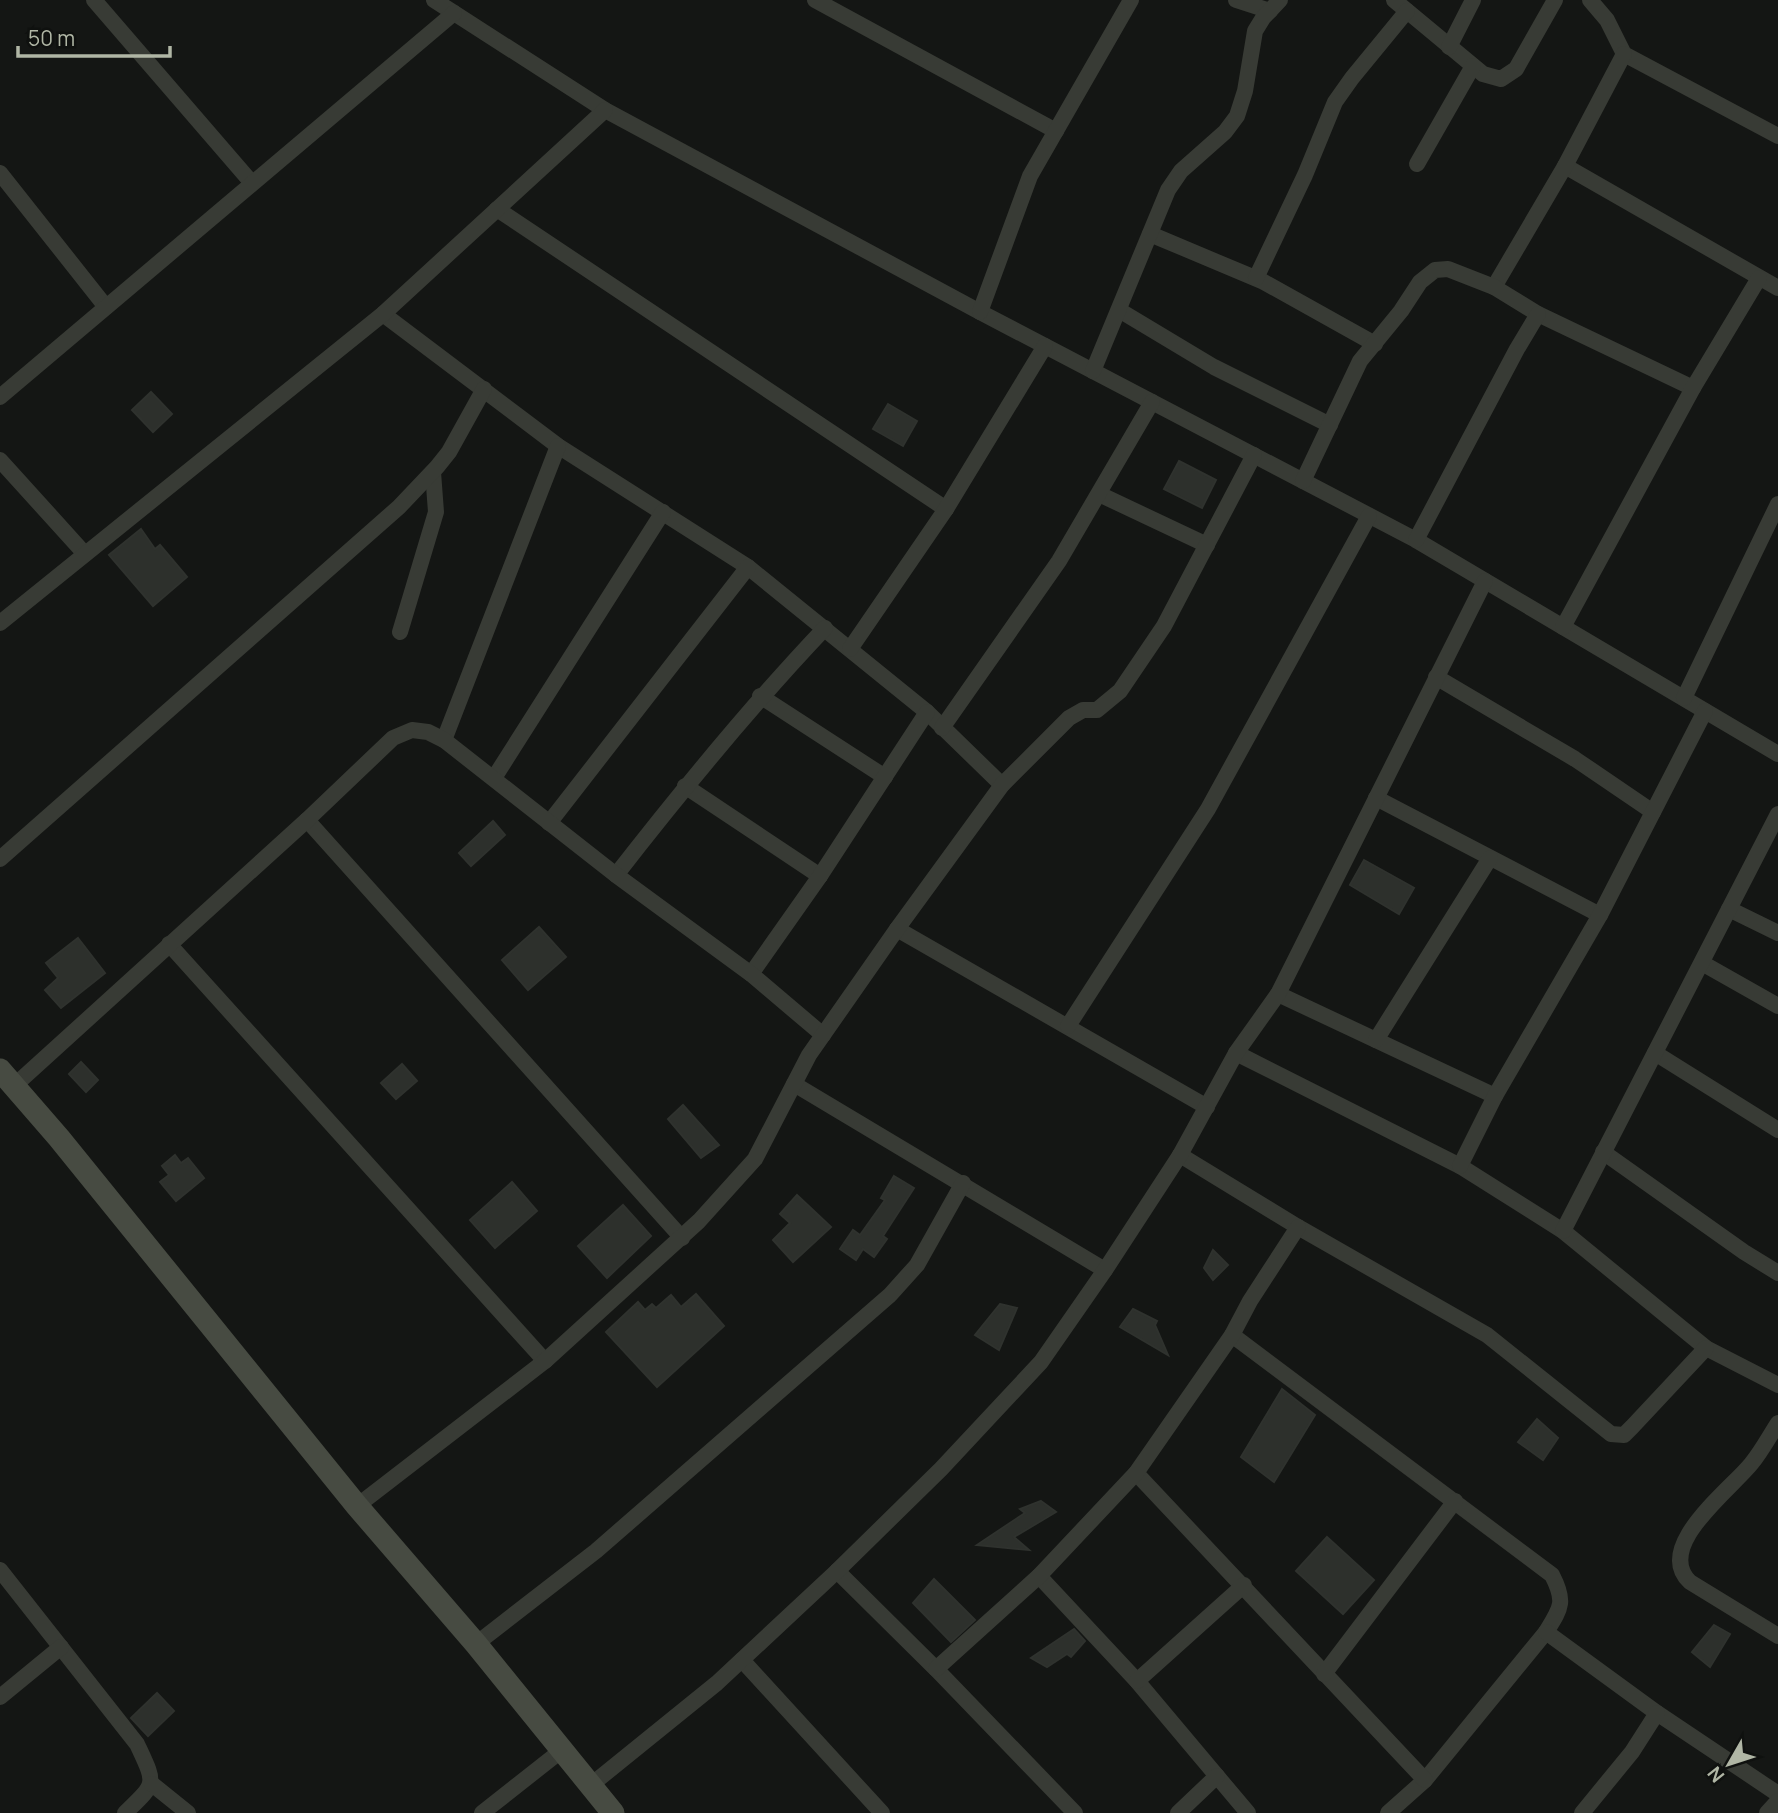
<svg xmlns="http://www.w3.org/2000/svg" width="1778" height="1813" font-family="Manrope,sans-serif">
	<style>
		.building { fill: #2d302c; stroke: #2f322e; stroke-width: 2 }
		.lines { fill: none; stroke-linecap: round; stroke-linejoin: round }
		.street { stroke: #383b35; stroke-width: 16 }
		.secondary { stroke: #474b42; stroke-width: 23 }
	</style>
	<rect width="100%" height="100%" fill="#141614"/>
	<g class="building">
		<path d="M151,392L172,414L153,432L132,410Z"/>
		<path d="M888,404L917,421L903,446L873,429Z"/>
		<path d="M1179,461L1216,480L1202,508L1164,489Z"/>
		<path d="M141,529L155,549L160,545L187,577L153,606L109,555Z"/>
		<path d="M493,821L505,835L471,866L459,853Z"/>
		<path d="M1364,860L1414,888L1399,914L1350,885Z"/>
		<path d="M539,927L566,957L528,990L502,960Z"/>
		<path d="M78,938L105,973L61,1008L45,990L58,978L46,963Z"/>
		<path d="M81,1062L98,1080L86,1092L69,1074Z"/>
		<path d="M402,1064L417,1081L396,1099L381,1083Z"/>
		<path d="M683,1105L719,1145L701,1158L668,1119Z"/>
		<path d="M175,1155L181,1163L188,1158L204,1178L176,1201L160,1182L169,1175L162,1166Z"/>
		<path d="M894,1176L914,1188L883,1236L887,1239L874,1257L863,1249L856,1260L840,1249L853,1230L860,1235L885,1200L881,1198Z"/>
		<path d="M512,1182L537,1211L495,1248L470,1220Z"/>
		<path d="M797,1195L831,1227L793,1262L773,1240L790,1223L780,1214Z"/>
		<path d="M623,1205L651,1236L607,1278L578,1246Z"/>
		<path d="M1213,1250L1228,1265L1213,1280L1204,1268Z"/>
		<path d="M696,1294L724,1326L657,1387L606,1332L638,1302L645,1310L652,1304L656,1308L671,1295L681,1307Z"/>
		<path d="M1000,1304L1017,1308L999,1350L975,1335Z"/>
		<path d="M1133,1309L1157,1321L1155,1325L1168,1355L1120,1327Z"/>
		<path d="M1282,1389L1315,1415L1274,1482L1241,1457Z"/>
		<path d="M1537,1419L1558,1438L1543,1460L1518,1442Z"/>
		<path d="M1041,1501L1056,1512L1014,1537L1029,1550L977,1545L1025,1513L1020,1509Z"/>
		<path d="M1327,1537L1374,1580L1343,1614L1296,1571Z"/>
		<path d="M934,1579L975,1620L951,1642L913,1603Z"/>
		<path d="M1714,1625L1730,1634L1710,1667L1692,1652Z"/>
		<path d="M1074,1629L1085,1641L1071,1657L1067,1654L1047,1667L1031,1658Z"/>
		<path d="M157,1693L174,1711L148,1736L131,1718Z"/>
	</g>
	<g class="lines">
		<g class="street">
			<path d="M94,0L252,183"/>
			<path d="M434,0L605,110L980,312L1416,540L1778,754"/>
			<path d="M815,0L1056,131"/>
			<path d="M1236,0L1270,11"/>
			<path d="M1394,0L1483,74L1501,79L1516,69L1555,0"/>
			<path d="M1590,0L1607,20L1624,54L1778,136"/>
			<path d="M1449,47L1473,0"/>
			<path d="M1417,164L1473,66"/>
			<path d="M1565,166L1778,288"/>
			<path d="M0,173L106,307"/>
			<path d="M497,209L946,509"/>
			<path d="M1150,234L1262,281L1375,344"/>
			<path d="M1256,278L1305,175L1335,102L1352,78L1407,11"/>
			<path d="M1494,287L1565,166L1624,54"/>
			<path d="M1119,310L1214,367L1330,425"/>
			<path d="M980,312L1030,176L1131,0"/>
			<path d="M383,314L558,446L748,567L927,712L1002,785"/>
			<path d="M1093,371L1168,190L1181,171L1225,132L1237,116L1245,91L1255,31L1263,18L1280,0"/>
			<path d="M0,397L454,13"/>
			<path d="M0,460L85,554"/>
			<path d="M1303,481L1360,361L1401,311L1420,282L1435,270L1448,269L1494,287L1538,314L1693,388"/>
			<path d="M1099,494L1207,545"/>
			<path d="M1416,540L1517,349L1538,314"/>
			<path d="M0,623L383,314L605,110"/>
			<path d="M1563,627L1693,388L1759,278"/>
			<path d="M400,632L436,512L433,472"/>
			<path d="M850,649L946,509L1045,346"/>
			<path d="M1436,677L1575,759L1653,812"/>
			<path d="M760,696L885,777"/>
			<path d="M1684,698L1778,504"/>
			<path d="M942,728L1059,561L1152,402"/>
			<path d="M444,740L558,446"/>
			<path d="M494,778L663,512"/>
			<path d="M685,786L820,876"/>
			<path d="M1376,798L1600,915"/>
			<path d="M307,820L682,1238"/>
			<path d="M549,823L748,567"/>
			<path d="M0,859L399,507L437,467L449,452L484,389"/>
			<path d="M616,875C683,789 750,707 825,628"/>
			<path d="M1729,909L1778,933"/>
			<path d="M897,929L1207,1107"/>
			<path d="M169,944L545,1361"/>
			<path d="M1702,963L1778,1006"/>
			<path d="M751,974L820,876L927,712"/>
			<path d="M1278,994L1495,1096"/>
			<path d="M1068,1026L1208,809L1369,516"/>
			<path d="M1376,1040L1490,858"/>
			<path d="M1236,1053L1460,1166L1563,1231L1706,1348L1778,1385"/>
			<path d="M1655,1053L1778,1130"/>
			<path d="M794,1084L1105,1270"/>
			<path d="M14,1086L307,820L393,738L412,730L428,732L444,740L616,875L751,974L823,1035"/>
			<path d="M1603,1152L1744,1252L1778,1273"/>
			<path d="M1180,1155L1298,1227L1487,1335L1611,1434L1624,1435L1632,1427L1706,1348"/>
			<path d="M1460,1166L1495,1096L1600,915L1705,711"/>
			<path d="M1563,1231L1778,814"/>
			<path d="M1232,1335L1552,1575C1566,1602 1561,1608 1546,1632L1425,1780L1388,1813"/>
			<path d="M1778,1423C1769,1437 1761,1452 1751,1464C1730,1490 1653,1547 1690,1582L1778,1636"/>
			<path d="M1136,1473L1425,1780"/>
			<path d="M357,1506L545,1361L699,1221L755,1159L809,1055L897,929L1002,785L1069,718L1083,710H1097L1120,691L1164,626L1254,455"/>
			<path d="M0,1570L137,1744C156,1785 157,1782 125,1813"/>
			<path d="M837,1571L936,1669L1075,1813"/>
			<path d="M1039,1576L1137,1681L1248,1813"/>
			<path d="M1546,1632L1657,1713L1778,1794"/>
			<path d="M476,1644L596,1551L890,1295L917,1265L963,1183"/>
			<path d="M742,1660L882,1813"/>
			<path d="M936,1669L1039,1576L1136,1473L1232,1335L1250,1301L1298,1227"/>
			<path d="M1324,1674L1455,1501"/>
			<path d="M1137,1681L1244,1585"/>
			<path d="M0,1697L61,1647"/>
			<path d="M152,1784L188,1813"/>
			<path d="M591,1785L717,1683L837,1571L941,1469L1041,1362L1105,1270L1180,1155L1236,1053L1278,994L1485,581"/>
			<path d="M482,1813L562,1750"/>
			<path d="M1178,1813L1217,1776"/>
			<path d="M1582,1813L1632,1752L1657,1713"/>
			<path d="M1767,1813L1778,1801"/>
		</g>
		<path class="secondary" d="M0,1070L59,1138L357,1506L476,1644L613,1813"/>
	</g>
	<g transform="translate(1729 1764) rotate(231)" stroke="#0f110f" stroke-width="5" paint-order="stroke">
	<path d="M0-5L12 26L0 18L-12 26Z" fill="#b0b6a5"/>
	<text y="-10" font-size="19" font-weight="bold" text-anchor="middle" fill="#b0b6a5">N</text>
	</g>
	<path d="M18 46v10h152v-10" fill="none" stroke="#b0b6a5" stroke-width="3.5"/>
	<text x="28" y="46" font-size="21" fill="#b0b6a5" stroke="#0f110f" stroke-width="5" paint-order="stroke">50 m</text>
</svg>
